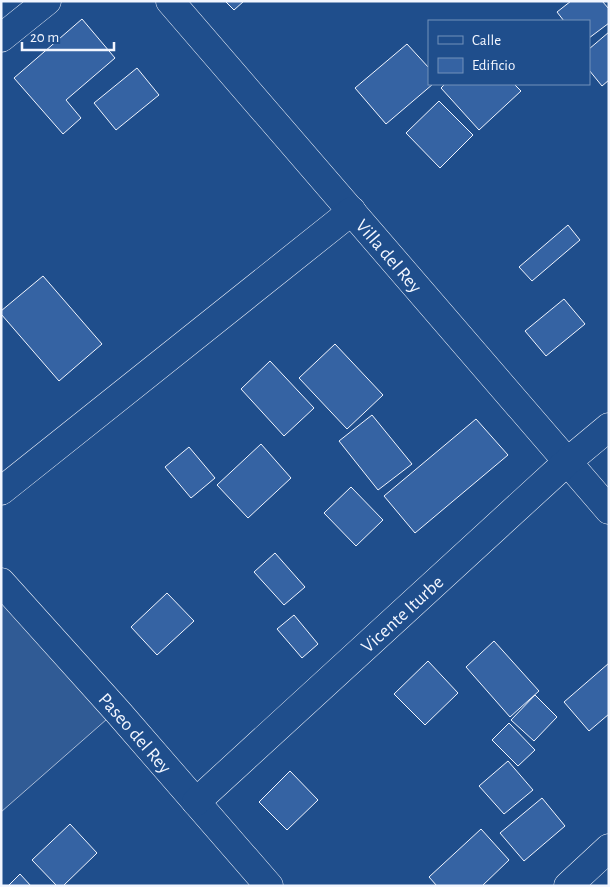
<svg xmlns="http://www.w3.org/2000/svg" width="610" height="887" font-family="'Alegreya Sans',sans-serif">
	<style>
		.built { fill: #305b95; stroke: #a8bbd7 }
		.building { fill: #3563a3; stroke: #f2f6ff }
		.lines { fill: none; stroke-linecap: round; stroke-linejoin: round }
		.minor-casing { stroke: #f2f6ff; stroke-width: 29 }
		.minor { stroke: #1f4e8c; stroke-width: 28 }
		.labels { text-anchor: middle; stroke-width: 4; stroke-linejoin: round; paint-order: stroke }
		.street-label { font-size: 19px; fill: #f2f6ff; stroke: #1f4e8c }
	</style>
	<rect width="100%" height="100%" fill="#1f4e8c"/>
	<path class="built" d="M1,599L107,719L1,812Z"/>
	<g class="building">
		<path d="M225,1H244L234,10Z"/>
		<path d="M571,1H602L609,9V23L589,38V21H564L557,12Z"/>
		<path d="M82,19L115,58L66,100L81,118L63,134L14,78Z"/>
		<path d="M609,32V80L602,86L589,70V49Z"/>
		<path d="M407,44L429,68V84H433L386,124L355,88Z"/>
		<path d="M137,68L159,95L116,130L94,103Z"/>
		<path d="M445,84H514L521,91L479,130L441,88Z"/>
		<path d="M439,101L473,135L440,168L406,133Z"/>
		<path d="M568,225L580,240L532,281L519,267Z"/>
		<path d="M43,276L102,344L59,381L1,314V311Z"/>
		<path d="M564,299L585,324L546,356L525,331Z"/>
		<path d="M335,344L383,395L347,429L299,378Z"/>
		<path d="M270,361L314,408L284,436L241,389Z"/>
		<path d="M372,415L412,464L378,490L339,441Z"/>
		<path d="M476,419L508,455L415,533L384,496Z"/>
		<path d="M261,444L291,478L248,518L217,485Z"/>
		<path d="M189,447L215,478L191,498L165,467Z"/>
		<path d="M351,487L383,520L356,546L324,513Z"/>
		<path d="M275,553L305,587L284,605L254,572Z"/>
		<path d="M167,593L194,621L157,655L131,627Z"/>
		<path d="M294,615L318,644L302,658L277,629Z"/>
		<path d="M494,641L539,691L510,717L466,667Z"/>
		<path d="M428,661L458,693L425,725L394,694Z"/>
		<path d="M609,663V714L589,731L564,702Z"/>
		<path d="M535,695L557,717L534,741L511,720Z"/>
		<path d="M509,723L535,750L518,766L492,740Z"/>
		<path d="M508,761L533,790L504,814L479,786Z"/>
		<path d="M290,771L318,800L287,830L259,802Z"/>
		<path d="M542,798L565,826L524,861L500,833Z"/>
		<path d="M70,824L97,853L63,886H57L32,860Z"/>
		<path d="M481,829L509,860L482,886H437L429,877Z"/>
		<path d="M20,874L31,886H8Z"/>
	</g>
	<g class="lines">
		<g class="minor-casing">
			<g id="minor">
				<path id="s1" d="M170,1L609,510"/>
				<path d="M1,38L47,1"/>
				<path d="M1,491L352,211"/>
				<path id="s2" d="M1,582L118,712L269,886"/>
				<path id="s3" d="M196,802L567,462L609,427"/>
				<path d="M568,886L609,848"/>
			</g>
		</g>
		<use href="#minor" class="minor"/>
	</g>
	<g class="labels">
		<g class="street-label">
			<text dy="7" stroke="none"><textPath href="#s1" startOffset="336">Villa del Rey</textPath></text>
			<text dy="7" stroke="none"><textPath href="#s3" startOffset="279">Vicente Iturbe</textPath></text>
			<text dy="7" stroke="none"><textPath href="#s2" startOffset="202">Paseo del Rey</textPath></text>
		</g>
	</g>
	<rect width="610" height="887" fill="none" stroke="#f2f6ff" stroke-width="5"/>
	<rect x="428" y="20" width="162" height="65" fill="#1f4e8c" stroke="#7391ba"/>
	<rect x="438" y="36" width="25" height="8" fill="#1f4e8c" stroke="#7391ba"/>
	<text x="472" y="45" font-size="15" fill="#f2f6ff">Calle</text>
	<rect x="438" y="58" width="25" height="15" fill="#3563a3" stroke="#7391ba"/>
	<text x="472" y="70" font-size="15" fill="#f2f6ff">Edificio</text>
	<path d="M22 42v8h92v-8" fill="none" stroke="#f2f6ff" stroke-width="2.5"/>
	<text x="30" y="42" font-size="15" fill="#f2f6ff" stroke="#1f4e8c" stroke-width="4" paint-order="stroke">20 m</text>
</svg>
